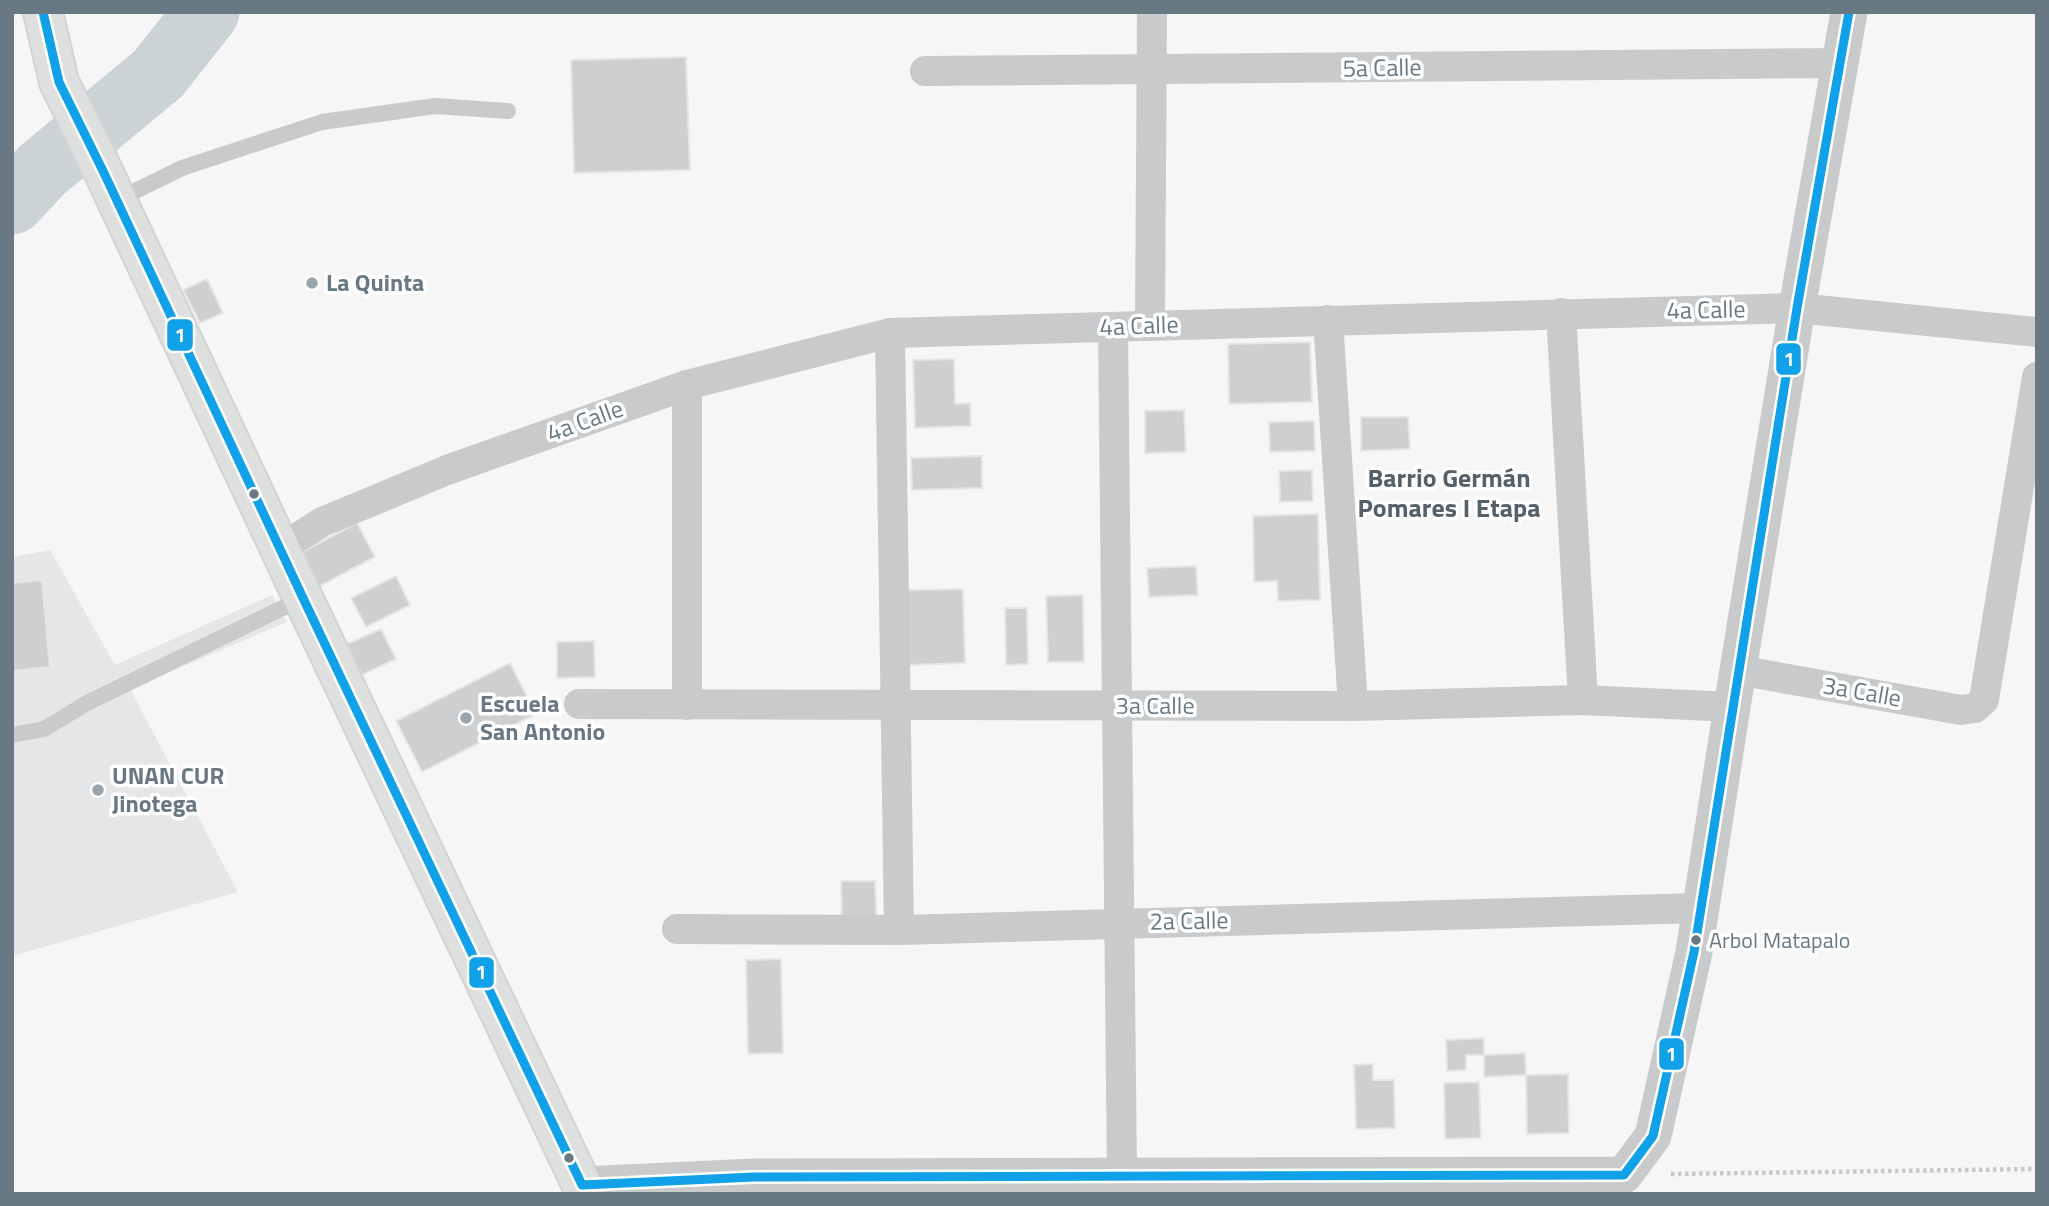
<svg xmlns="http://www.w3.org/2000/svg" width="2049" height="1206" font-family="'Titillium Web',sans-serif">
	<style>
		.built { fill: #e5e6e7 }
		.lines { fill: none; stroke-linecap: round; stroke-linejoin: round }
		.river { stroke: #cbd3d6; stroke-width: 65 }
		.building { fill: #cdcfd0; stroke: #e6e6e6; stroke-width: 2 }
		.secondary-casing { stroke: #d2d3d4; stroke-width: 42 }
		.path { stroke: #c6c8c9; stroke-width: 4.5; stroke-dasharray: 3.5 3.5; stroke-linecap: butt }
		.service { stroke: #c9cacb; stroke-width: 16 }
		.minor { stroke: #c9cacb; stroke-width: 30 }
		.tertiary { stroke: #c9cacb; stroke-width: 37 }
		.secondary { stroke: #dedfdf; stroke-width: 38 }
		.bus-1-casing { stroke: #fff; stroke-width: 14 }
		.bus-1 { stroke: #11a1e8; stroke-width: 9 }
		.poi-dot { fill: #9aa5ac; stroke: #fff; stroke-width: 2.5 }
		.bus-dot { fill: #687984; stroke: #fff; stroke-width: 2.5 }
		.labels { text-anchor: middle; stroke-width: 7; stroke-linejoin: round; paint-order: stroke }
		.bus-label { font-size: 22px; fill: #687984; stroke: #fff; text-anchor: start }
		.street-label { font-size: 24px; fill: #687984; stroke: #fff }
		.poi-label { font-size: 24px; font-weight: bold; fill: #687984; stroke: #fff; text-anchor: start }
		.neighbourhood-label { font-size: 26px; font-weight: bold; fill: #55616a; stroke: #fff }
		.line-badge { stroke: #fff; stroke-width: 2.5 }
		.badge-label { font-size: 19px; text-anchor: middle; font-weight: bold; fill: #fff }
	</style>
	<rect width="100%" height="100%" fill="#f6f6f6"/>
	<path class="built" d="M50,550L115,665L272,595L287,622L130,689L238,892L12,956V557Z"/>
	<g class="lines">
		<path class="river" d="M12,202L42,170L158,74L207,12"/>
	</g>
	<g class="building">
		<path d="M686,57L690,170L574,173L571,60Z"/>
		<path d="M207,279L223,313L200,323L183,290Z"/>
		<path d="M1310,342L1312,402L1229,404L1228,344Z"/>
		<path d="M954,359L955,404L970,403L971,426L915,428L913,360Z"/>
		<path d="M1184,410L1186,452L1145,453V411Z"/>
		<path d="M1361,417H1408L1410,449L1361,451Z"/>
		<path d="M1314,421L1315,451L1270,452L1269,422Z"/>
		<path d="M982,456V488L912,490L911,458Z"/>
		<path d="M1312,470L1313,501L1280,502L1279,471Z"/>
		<path d="M1318,514L1320,600L1278,601L1277,581L1254,582L1253,516Z"/>
		<path d="M357,523L375,557L316,588L298,554Z"/>
		<path d="M1196,566L1198,595L1149,597L1147,568Z"/>
		<path d="M396,576L410,605L366,627L351,598Z"/>
		<path d="M42,580L50,667L12,671V583Z"/>
		<path d="M963,589L965,663L909,665L907,590Z"/>
		<path d="M1083,595L1084,662H1048L1046,596Z"/>
		<path d="M1005,608H1027L1028,664L1006,665Z"/>
		<path d="M381,629L396,659L362,675L347,644Z"/>
		<path d="M594,641L595,677L557,678V642Z"/>
		<path d="M510,663L536,714L422,772L396,721Z"/>
		<path d="M841,881H875L877,926L842,927Z"/>
		<path d="M781,959L783,1053L748,1054L746,960Z"/>
		<path d="M1484,1038V1055H1466V1070L1447,1071L1446,1040Z"/>
		<path d="M1525,1053L1526,1075L1484,1077V1055Z"/>
		<path d="M1373,1064V1080H1394L1395,1128L1356,1129L1354,1065Z"/>
		<path d="M1568,1074L1569,1133L1527,1134L1526,1075Z"/>
		<path d="M1479,1082L1481,1138L1445,1139L1444,1083Z"/>
	</g>
	<g class="lines">
		<g class="secondary-casing">
			<path id="secondary" d="M43,12L59,82L104,173L303,598L586,1194"/>
		</g>
		<path class="path" d="M1671,1174L2037,1169"/>
		<g class="service">
			<path d="M117,200L182,168L322,122L435,106L508,111"/>
			<path d="M12,735L44,729L87,703L303,598"/>
		</g>
		<g class="minor">
			<path d="M925,71L1840,63"/>
			<path d="M1561,313L1583,700"/>
			<path d="M1328,320L1353,706"/>
			<path d="M1150,326L1152,12"/>
			<path d="M1113,327L1122,1176"/>
			<path d="M890,333L899,930"/>
			<path d="M280,549L322,522L447,470L687,385L890,333L1797,308L2037,332"/>
			<path d="M1738,670L1961,710L1975,708L1984,700L2037,377"/>
			<path d="M579,704L1353,706L1583,700L1732,707"/>
			<path d="M687,705V385"/>
			<path d="M677,929L899,930L1701,908"/>
		</g>
		<path class="tertiary" d="M582,1185L754,1177L1624,1175L1653,1136L1694,952L1732,707L1797,308L1849,12"/>
		<use href="#secondary" class="secondary"/>
		<g class="bus-1-casing">
			<path id="bus-1" d="M43,12L59,82L104,173L303,598L582,1185L754,1177L1624,1175L1653,1136L1694,952L1797,308L1849,12"/>
		</g>
		<use href="#bus-1" class="bus-1"/>
	</g>
	<g class="poi-dot">
		<circle cx="312" cy="283" r="7"/>
		<circle cx="466" cy="718" r="7"/>
		<circle cx="98" cy="790" r="7"/>
	</g>
	<g class="bus-dot">
		<circle cx="254" cy="494" r="6"/>
		<circle cx="1696" cy="940" r="6"/>
		<circle cx="569" cy="1158" r="6"/>
	</g>
	<g class="labels">
		<g class="bus-label">
			<text x="1709" y="948">Arbol Matapalo</text>
		</g>
		<g class="street-label">
			<text transform="translate(1382 68) rotate(-1)" y="8">5a Calle</text>
			<text transform="translate(1706 310) rotate(-1)" y="8">4a Calle</text>
			<text transform="translate(1139 326) rotate(-2)" y="8">4a Calle</text>
			<text transform="translate(585 421) rotate(-20)" y="8">4a Calle</text>
			<text transform="translate(1862 692) rotate(10)" y="8">3a Calle</text>
			<text x="1155" y="714">3a Calle</text>
			<text transform="translate(1189 921) rotate(-1)" y="8">2a Calle</text>
		</g>
		<g class="poi-label">
			<text x="326" y="291">La Quinta</text>
			<text x="480" y="712">Escuela<tspan x="480" dy="28">San Antonio</tspan></text>
			<text x="112" y="784">UNAN CUR<tspan x="112" dy="28">Jinotega</tspan></text>
		</g>
		<g class="neighbourhood-label">
			<text x="1449" y="487">Barrio Germán<tspan x="1449" dy="30">Pomares I Etapa</tspan></text>
		</g>
	</g>
	<g class="line-badge">
		<rect x="166" y="318" width="28" height="34" rx="7" fill="#11a1e8"/>
		<rect x="1775" y="342" width="27" height="34" rx="7" fill="#11a1e8"/>
		<rect x="468" y="956" width="27" height="33" rx="7" fill="#11a1e8"/>
		<rect x="1658" y="1037" width="27" height="34" rx="7" fill="#11a1e8"/>
	</g>
	<g class="badge-label">
		<text x="180" y="342">1</text>
		<text x="1789" y="366">1</text>
		<text x="481" y="979">1</text>
		<text x="1671" y="1061">1</text>
	</g>
	<rect width="2049" height="1206" fill="none" stroke="#687984" stroke-width="28"/>
</svg>
